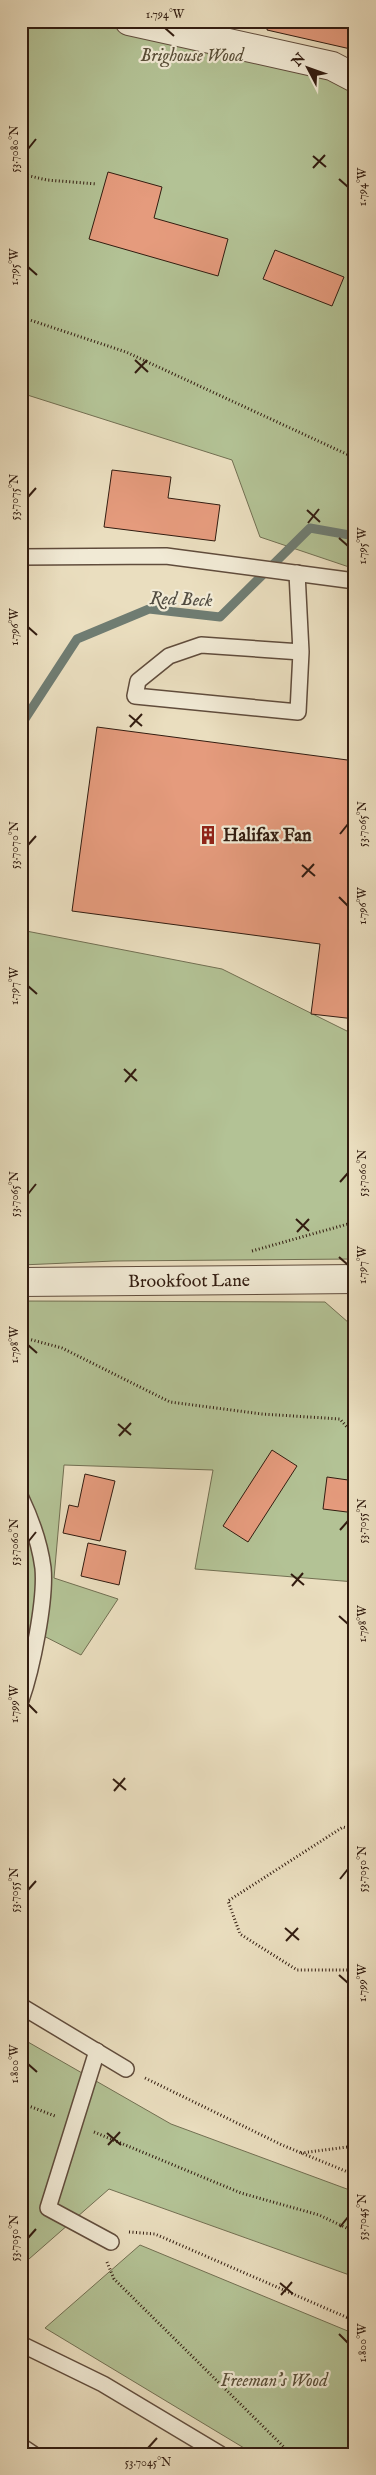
<svg xmlns="http://www.w3.org/2000/svg" width="376" height="2475" font-family="'IM FELL English',serif">
	<style>
		.green { fill: #b3c295; stroke: #726f52 }
		.lines { fill: none; stroke-linecap: round; stroke-linejoin: round }
		.stream { stroke: #6f7c72; stroke-width: 9 }
		.building { fill: #e59b7d; stroke: #321c10 }
		.service-casing { stroke: #604c3c; stroke-width: 18 }
		.minor-casing { stroke: #604c3c; stroke-width: 30 }
		.tertiary-casing { stroke: #604c3c; stroke-width: 30 }
		.path { stroke: #321c10; stroke-width: 3; stroke-dasharray: 1 2.5; stroke-linecap: butt }
		.service { stroke: #f1ead5; stroke-width: 15 }
		.minor { stroke: #f1ead5; stroke-width: 28 }
		.tertiary { stroke: #f1ead5; stroke-width: 28 }
		.ticks { fill: none; stroke: #321c10; stroke-width: 2 }
		.labels { text-anchor: middle; stroke-width: 4.5; stroke-linejoin: round; paint-order: stroke }
		.park-label { font-size: 18px; font-style: italic; fill: #594e38; stroke: #f1ead5 }
		.poi-label { font-size: 18px; font-weight: bold; fill: #321c10; stroke: #f1ead5; text-anchor: start }
		.street-label { font-size: 18px; fill: #321c10; stroke: #f1ead5 }
		.water-label { font-size: 19px; font-style: italic; fill: #514c41; stroke: #f1ead5 }
		.neatline { fill: none; stroke: #321c10; stroke-width: 2 }
		.ticks-label { font-size: 12px; text-anchor: middle; fill: #321c10 }
	</style>
	<rect width="100%" height="100%" fill="#eadebf"/>
	<filter id="stains"><feTurbulence type="fractalNoise" baseFrequency=".004" numOctaves="4"/><feColorMatrix values="0 0 0 0 .2 0 0 0 0 .09 0 0 0 0 .02 0 0 0 .5 -.17"/></filter>
	<radialGradient id="worn" r=".72"><stop offset=".6" stop-color="#630" stop-opacity="0"/><stop offset="1" stop-color="#630" stop-opacity=".3"/></radialGradient>
	<g class="green">
		<path d="M21,21H214L229,53L330,79L355,92V569L260,537L232,460L21,393Z"/>
		<path d="M21,930L222,969L355,1035V1259L114,1261L21,1265Z"/>
		<path d="M21,1301L325,1302L349,1323H355V1582L195,1569L213,1470L64,1465L54,1578L118,1599L81,1655L34,1631L21,1661Z"/>
		<path d="M21,2038L171,2124L355,2192V2277L109,2189L21,2266Z"/>
		<path d="M140,2245L355,2334V2454H254L45,2328Z"/>
	</g>
	<g class="lines">
		<path class="stream" d="M21,725L77,639L149,609L220,617L310,528L355,536"/>
	</g>
	<g class="building">
		<path d="M268,21H355V50L267,30Z"/>
		<path d="M108,172L162,187L154,218L228,239L218,276L89,239Z"/>
		<path d="M275,250L344,277L332,306L263,279Z"/>
		<path d="M112,470L171,477L168,498L220,505L215,541L104,527Z"/>
		<path d="M97,727L355,761V1019L311,1014L320,944L72,911Z"/>
		<path d="M272,1450L297,1466L248,1542L223,1526Z"/>
		<path d="M85,1474L115,1481L100,1541L63,1533L69,1505L78,1507Z"/>
		<path d="M327,1477L355,1481V1513L323,1509Z"/>
		<path d="M88,1543L126,1551L119,1585L81,1576Z"/>
	</g>
	<g class="lines">
		<g class="service-casing">
			<g id="service">
				<path d="M21,557L166,556L355,581"/>
				<path d="M297,573L301,652L298,712L135,696L138,681L169,656L201,645L301,652"/>
				<path d="M21,1498C31,1519 40,1545 43,1568C46,1600 32,1669 21,1700"/>
				<path d="M21,2006L126,2069"/>
				<path d="M97,2051L48,2208L111,2242"/>
				<path d="M21,2344L103,2384L220,2454"/>
				<path d="M21,2446L33,2454"/>
			</g>
		</g>
		<g class="minor-casing">
			<path id="minor" d="M129,21L332,66L355,78"/>
		</g>
		<g class="tertiary-casing">
			<g id="tertiary">
				<path id="s1" d="M21,1282L355,1279"/>
			</g>
		</g>
		<g class="path">
			<path d="M21,174L47,180L97,184"/>
			<path d="M21,317L126,352L355,458"/>
			<path d="M252,1251L355,1222"/>
			<path d="M21,1337L62,1348L170,1402L262,1414L340,1419L352,1433"/>
			<path d="M355,1830L343,1827L228,1901L240,1934L297,1970H355"/>
			<path d="M145,2078L282,2145L355,2175"/>
			<path d="M21,2103L55,2116"/>
			<path d="M94,2132L241,2193L319,2215L355,2232"/>
			<path d="M301,2153L355,2146"/>
			<path d="M129,2232L155,2234L355,2321"/>
			<path d="M107,2262L114,2279L291,2454"/>
		</g>
		<use href="#service" class="service"/>
		<use href="#minor" class="minor"/>
		<use href="#tertiary" class="tertiary"/>
	</g>
	<path class="ticks" d="M165,28L174,36M28,149L36,139M313,156L326,167M313,168L325,155M339,179L348,187M28,267L37,275M135,360L148,372M135,373L147,360M28,497L36,488M307,510L320,522M308,523L319,509M339,538L348,546M28,627L37,635M129,715L142,726M130,727L142,714M340,834L348,824M28,845L36,836M302,865L315,876M302,877L314,864M339,897L348,906M28,986L37,994M124,1069L137,1081M125,1082L136,1069M340,1182L348,1173M28,1194L36,1184M296,1219L309,1231M297,1232L309,1219M339,1257L348,1265M28,1345L37,1353M118,1424L131,1435M119,1436L131,1423M340,1530L348,1521M28,1542L36,1532M291,1574L304,1585M292,1586L303,1573M339,1616L348,1624M28,1704L37,1713M113,1779L126,1790M114,1791L125,1778M340,1879L348,1869M28,1890L36,1881M285,1928L299,1940M286,1941L298,1928M339,1975L348,1983M28,2064L37,2072M107,2133L121,2145M108,2145L120,2132M340,2227L348,2217M28,2238L36,2229M280,2283L293,2294M281,2295L292,2282M339,2334L348,2343M148,2448L157,2438"/>
	<defs>
		<g id="building-bare" transform="scale(1.5)"><path d="M-4-6H4V6H1V3H-1V6H-4ZM-2.5-4.3h1.7v1.8h-1.7ZM.8-4.3h1.7v1.8H.8ZM-2.5-1h1.7V.8h-1.7ZM.8-1h1.7V.8H.8Z" fill="#8f2418" stroke="#f1ead5" stroke-width="2.5" paint-order="stroke"/></g>
	</defs>
	<g fill-rule="evenodd">
		<use href="#building-bare" x="208" y="835"/>
	</g>
	<g class="labels">
		<g class="park-label">
			<text x="192" y="61">Brighouse Wood</text>
			<text x="274" y="2386">Freeman's Wood</text>
		</g>
		<g class="poi-label">
			<text x="223" y="841">Halifax Fan</text>
		</g>
		<g class="street-label">
			<text dy="6" stroke="none"><textPath href="#s1" startOffset="168">Brookfoot Lane</textPath></text>
		</g>
		<g class="water-label">
			<text transform="translate(181 598) rotate(2)" y="7">Red Beck</text>
		</g>
	</g>
	<rect width="376" height="2475" fill="none" stroke="#eadebf" stroke-width="55"/>
	<g transform="translate(308 68) rotate(311)" stroke="#f1ead5" stroke-width="4" paint-order="stroke">
	<path d="M0-4L9 19L0 12L-9 19Z" fill="#321c10"/>
	<text y="-8" font-size="14" font-weight="bold" text-anchor="middle" fill="#321c10">N</text>
	</g>
	<rect x="28" y="28" width="320" height="2420" class="neatline"/>
	<g class="ticks-label">
		<text x="165" y="18">1.794°W</text>
		<text transform="translate(14 149) rotate(-90)" y="4">53.7080°N</text>
		<text transform="translate(362 187) rotate(-90)" y="4">1.794°W</text>
		<text transform="translate(14 267) rotate(-90)" y="4">1.795°W</text>
		<text transform="translate(14 497) rotate(-90)" y="4">53.7075°N</text>
		<text transform="translate(362 546) rotate(-90)" y="4">1.795°W</text>
		<text transform="translate(14 627) rotate(-90)" y="4">1.796°W</text>
		<text transform="translate(362 824) rotate(-90)" y="4">53.7065°N</text>
		<text transform="translate(14 845) rotate(-90)" y="4">53.7070°N</text>
		<text transform="translate(362 906) rotate(-90)" y="4">1.796°W</text>
		<text transform="translate(14 986) rotate(-90)" y="4">1.797°W</text>
		<text transform="translate(362 1173) rotate(-90)" y="4">53.7060°N</text>
		<text transform="translate(14 1194) rotate(-90)" y="4">53.7065°N</text>
		<text transform="translate(362 1265) rotate(-90)" y="4">1.797°W</text>
		<text transform="translate(14 1345) rotate(-90)" y="4">1.798°W</text>
		<text transform="translate(362 1521) rotate(-90)" y="4">53.7055°N</text>
		<text transform="translate(14 1542) rotate(-90)" y="4">53.7060°N</text>
		<text transform="translate(362 1624) rotate(-90)" y="4">1.798°W</text>
		<text transform="translate(14 1704) rotate(-90)" y="4">1.799°W</text>
		<text transform="translate(362 1869) rotate(-90)" y="4">53.7050°N</text>
		<text transform="translate(14 1890) rotate(-90)" y="4">53.7055°N</text>
		<text transform="translate(362 1983) rotate(-90)" y="4">1.799°W</text>
		<text transform="translate(14 2064) rotate(-90)" y="4">1.800°W</text>
		<text transform="translate(362 2217) rotate(-90)" y="4">53.7045°N</text>
		<text transform="translate(14 2238) rotate(-90)" y="4">53.7050°N</text>
		<text transform="translate(362 2343) rotate(-90)" y="4">1.800°W</text>
		<text x="148" y="2466">53.7045°N</text>
	</g>
	<rect width="100%" height="100%" filter="url(#stains)"/>
	<rect width="100%" height="100%" fill="url(#worn)"/>
</svg>
